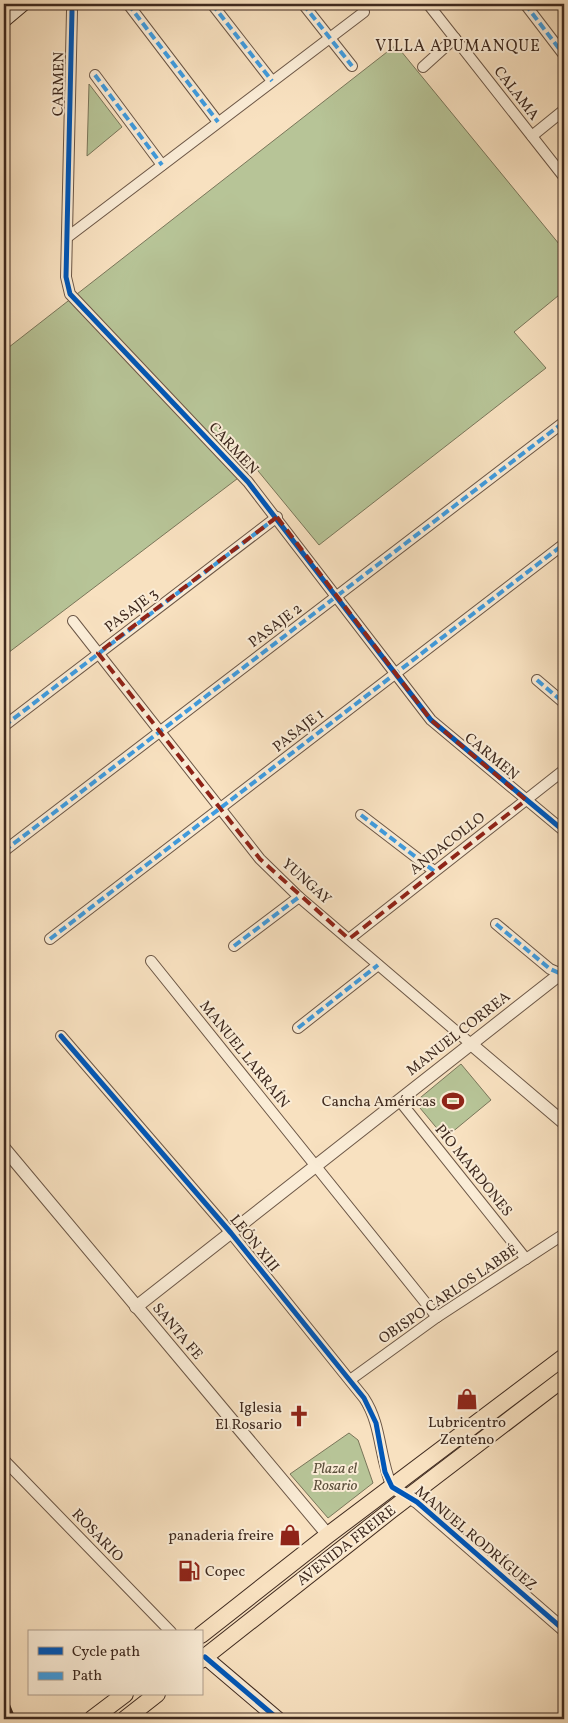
<svg xmlns="http://www.w3.org/2000/svg" width="568" height="1723" font-family="Vollkorn,serif">
	<style>
		.green { fill: #b7c497; stroke: #7a765a }
		.lines { fill: none; stroke-linecap: round; stroke-linejoin: round }
		.minor-casing { stroke: #6c5746; stroke-width: 12 }
		.tertiary-casing { stroke: #6c5746; stroke-width: 14 }
		.secondary-casing { stroke: #3e291e; stroke-width: 16 }
		.primary-casing { stroke: #3e291e; stroke-width: 18 }
		.minor { stroke: #faecd6; stroke-width: 10 }
		.tertiary { stroke: #faecd6; stroke-width: 12 }
		.secondary { stroke: #faecd6; stroke-width: 14 }
		.primary { stroke: #f8e1c0; stroke-width: 16 }
		.rail-casing { stroke: #3e291e; stroke-width: 5.5 }
		.rail { stroke: #faecd6; stroke-width: 4; stroke-dasharray: 11; stroke-linecap: butt }
		.quiet { stroke: #3f9ce0; stroke-width: 4; stroke-dasharray: 8 4; stroke-linecap: butt }
		.cycleway-casing { stroke: #faecd6; stroke-width: 8 }
		.cycleway { stroke: #0057b8; stroke-width: 5 }
		.marked { fill: none; stroke: #8f2418; stroke-width: 4; stroke-dasharray: 10 6; stroke-linejoin: round }
		.labels { text-anchor: middle; stroke-width: 4; stroke-linejoin: round; paint-order: stroke }
		.street-label { font-size: 15px; fill: #3e291e; stroke: #faecd6 }
		.poi-label { font-size: 15px; fill: #3e291e; stroke: #faecd6; text-anchor: end }
		.park-label { font-size: 15px; font-style: italic; fill: #5c503c; stroke: #faecd6 }
		.neighbourhood-label { font-size: 16px; letter-spacing: 1px; fill: #3e291e; stroke: #faecd6 }
	</style>
	<rect width="100%" height="100%" fill="#f8e1c0"/>
	<filter id="stains"><feTurbulence type="fractalNoise" baseFrequency=".004" numOctaves="4"/><feColorMatrix values="0 0 0 0 .2 0 0 0 0 .09 0 0 0 0 .02 0 0 0 .5 -.17"/></filter>
	<radialGradient id="worn" r=".72"><stop offset=".6" stop-color="#630" stop-opacity="0"/><stop offset="1" stop-color="#630" stop-opacity=".3"/></radialGradient>
	<g class="green">
		<path d="M396,45L564,250V291L514,332L546,368L319,545L254,466L4,656V351Z"/>
		<path d="M89,84L122,127L87,156Z"/>
		<path d="M461,1064L491,1100L445,1138L415,1102Z"/>
		<path d="M349,1433L358,1440L373,1483L328,1518L290,1474Z"/>
	</g>
	<g class="lines">
		<g class="minor-casing">
			<g id="minor">
				<path d="M128,4L218,122"/>
				<path d="M212,4L272,81"/>
				<path d="M303,4L352,66"/>
				<path d="M428,4L564,177"/>
				<path d="M525,4L564,55"/>
				<path d="M72,11L66,277L70,294L248,482L431,720L564,831"/>
				<path d="M423,67L455,38"/>
				<path d="M95,75L162,165"/>
				<path d="M532,136L564,110"/>
				<path d="M69,236L364,12"/>
				<path d="M73,621L260,859L299,897L471,1044"/>
				<path d="M537,680L564,703"/>
				<path d="M4,726L277,517"/>
				<path d="M361,815L434,871"/>
				<path d="M4,851L564,422"/>
				<path d="M496,924L550,969L564,975"/>
				<path d="M50,939L564,544"/>
				<path d="M349,939L564,770"/>
				<path d="M234,946L299,897"/>
				<path d="M151,961L437,1317"/>
				<path d="M298,1028L378,965"/>
				<path d="M61,1036L231,1233L364,1398C382,1425 379,1458 392,1487"/>
				<path d="M399,1100L526,1259"/>
				<path d="M350,1380L437,1317L564,1234"/>
				<path d="M4,1460L171,1632"/>
			</g>
		</g>
		<g class="tertiary-casing">
			<g id="tertiary">
				<path d="M471,1044L564,1123"/>
				<path d="M4,1148L328,1535"/>
				<path d="M136,1307L564,971"/>
				<path d="M392,1487L417,1502L564,1630"/>
			</g>
		</g>
		<g class="secondary-casing">
			<g id="secondary">
				<path d="M4,20L23,4"/>
				<path d="M205,1657L278,1719"/>
			</g>
		</g>
		<g class="primary-casing">
			<g id="primary">
				<path d="M201,1635L328,1535L564,1357"/>
				<path d="M201,1660L390,1511L564,1378"/>
				<path d="M92,1719L125,1694"/>
				<path d="M125,1719L157,1694"/>
			</g>
		</g>
		<use href="#minor" class="minor"/>
		<use href="#tertiary" class="tertiary"/>
		<use href="#secondary" class="secondary"/>
		<use href="#primary" class="primary"/>
		<g class="rail-casing">
			<path id="rail" d="M4,1697L13,1719"/>
		</g>
		<use href="#rail" class="rail"/>
		<g class="quiet">
			<path d="M128,4L218,122"/>
			<path d="M212,4L272,81"/>
			<path d="M303,4L352,66"/>
			<path d="M525,4L564,55"/>
			<path d="M95,75L162,165"/>
			<path d="M537,680L564,703"/>
			<path d="M4,726L277,517"/>
			<path d="M361,815L434,871"/>
			<path d="M4,851L564,422"/>
			<path d="M496,924L550,969L564,975"/>
			<path d="M50,939L564,544"/>
			<path d="M234,946L299,897"/>
			<path d="M298,1028L378,965"/>
		</g>
		<g class="cycleway-casing">
			<g id="cycleway">
				<path d="M72,11L66,277L70,294L248,482L431,720L564,831"/>
				<path d="M61,1036L231,1233L364,1398L376,1423L385,1472L392,1487L417,1502L564,1630"/>
				<path d="M205,1657L278,1719"/>
			</g>
		</g>
		<use href="#cycleway" class="cycleway"/>
	</g>
	<path class="marked" d="M277,517L431,720L526,800L349,939L260,859L98,653Z"/>
	<defs>
		<g id="stadium-bare" transform="scale(1.725)"><path d="M0-5a6.5 5 0 1 0 0 10a6.5 5 0 1 0 0-10ZM-3.5-1.8h7v3.6h-7Z" fill="#8f2418" stroke="#faecd6" stroke-width="2.5" paint-order="stroke"/></g>
		<g id="shop-bare" transform="scale(1.725)"><path d="M-5-2.5h2.3a2.7 3.5 0 0 1 5.4 0H5L5.5 6h-11ZM-1.5-2.5h3a1.5 2.3 0 0 0-3 0Z" fill="#8f2418" stroke="#faecd6" stroke-width="2.5" paint-order="stroke"/></g>
		<g id="church-bare" transform="scale(1.725)"><path d="M-1.2-6h2.4v3.5h3.3v2.4h-3.3V6h-2.4V-.1h-3.3v-2.4h3.3Z" fill="#8f2418" stroke="#faecd6" stroke-width="2.5" paint-order="stroke"/></g>
		<g id="fuel-bare" transform="scale(1.725)"><path d="M-5.5-6h7V0h2V4h1.3V-2.5L3-4.5l.8-.8L6-3V5H2.5V1h-1V6h-7ZM-4.2-4.7v3.2H.2V-4.7Z" fill="#8f2418" stroke="#faecd6" stroke-width="2.5" paint-order="stroke"/></g>
	</defs>
	<g fill-rule="evenodd">
		<use href="#stadium-bare" x="453" y="1101"/>
		<use href="#shop-bare" x="467" y="1399"/>
		<use href="#church-bare" x="299" y="1416"/>
		<use href="#shop-bare" x="290" y="1535"/>
		<use href="#fuel-bare" x="189" y="1571"/>
	</g>
	<g class="labels">
		<g class="street-label">
			<text transform="translate(58 84) rotate(-89)" y="5">CARMEN</text>
			<text transform="translate(517 93) rotate(52)" y="5">CALAMA</text>
			<text transform="translate(234 448) rotate(47)" y="5">CARMEN</text>
			<text transform="translate(131 610) rotate(-37)" y="5">PASAJE 3</text>
			<text transform="translate(275 625) rotate(-37)" y="5">PASAJE 2</text>
			<text transform="translate(298 730) rotate(-38)" y="5">PASAJE 1</text>
			<text transform="translate(492 756) rotate(39)" y="5">CARMEN</text>
			<text transform="translate(447 843) rotate(-38)" y="5">ANDACOLLO</text>
			<text transform="translate(307 881) rotate(42)" y="5">YUNGAY</text>
			<text transform="translate(458 1033) rotate(-38)" y="5">MANUEL CORREA</text>
			<text transform="translate(245 1054) rotate(51)" y="5">MANUEL LARRAÍN</text>
			<text transform="translate(474 1170) rotate(51)" y="5">PÍO MARDONES</text>
			<text transform="translate(255 1243) rotate(51)" y="5">LEÓN XIII</text>
			<text transform="translate(448 1294) rotate(-34)" y="5">OBISPO CARLOS LABBÉ</text>
			<text transform="translate(178 1331) rotate(50)" y="5">SANTA FE</text>
			<text transform="translate(98 1535) rotate(46)" y="5">ROSARIO</text>
			<text transform="translate(476 1538) rotate(40)" y="5">MANUEL RODRÍGUEZ</text>
			<text transform="translate(346 1545) rotate(-38)" y="5">AVENIDA FREIRE</text>
		</g>
		<g class="poi-label">
			<text x="436" y="1106">Cancha Américas</text>
			<text x="282" y="1412">Iglesia<tspan x="282" dy="17">El Rosario</tspan></text>
			<text x="467" y="1427" text-anchor="middle">Lubricentro<tspan x="467" dy="17">Zenteno</tspan></text>
			<text x="274" y="1540">panaderia freire</text>
			<text x="205" y="1576" text-anchor="start">Copec</text>
		</g>
		<g class="park-label">
			<text x="335" y="1473">Plaza el<tspan x="335" dy="17">Rosario</tspan></text>
		</g>
		<g class="neighbourhood-label">
			<text x="458" y="51">VILLA APUMANQUE</text>
		</g>
	</g>
	<rect width="568" height="1723" fill="none" stroke="#f8e1c0" stroke-width="20"/>
	<rect x="5" y="5" width="558" height="1713" fill="none" stroke="#3e291e" stroke-width="2.5"/>
	<rect x="10" y="10" width="548" height="1703" fill="none" stroke="#3e291e"/>
	<rect x="28" y="1630" width="175" height="65" fill="#faecd6" stroke="#af9e8c"/>
	<rect x="38" y="1647" width="25" height="8" fill="#0057b8" stroke="#af9e8c"/>
	<text x="72" y="1656" font-size="15" fill="#3e291e">Cycle path</text>
	<rect x="38" y="1672" width="25" height="8" fill="#3f9ce0" stroke="#af9e8c"/>
	<text x="72" y="1680" font-size="15" fill="#3e291e">Path</text>
	<rect width="100%" height="100%" filter="url(#stains)"/>
	<rect width="100%" height="100%" fill="url(#worn)"/>
</svg>
